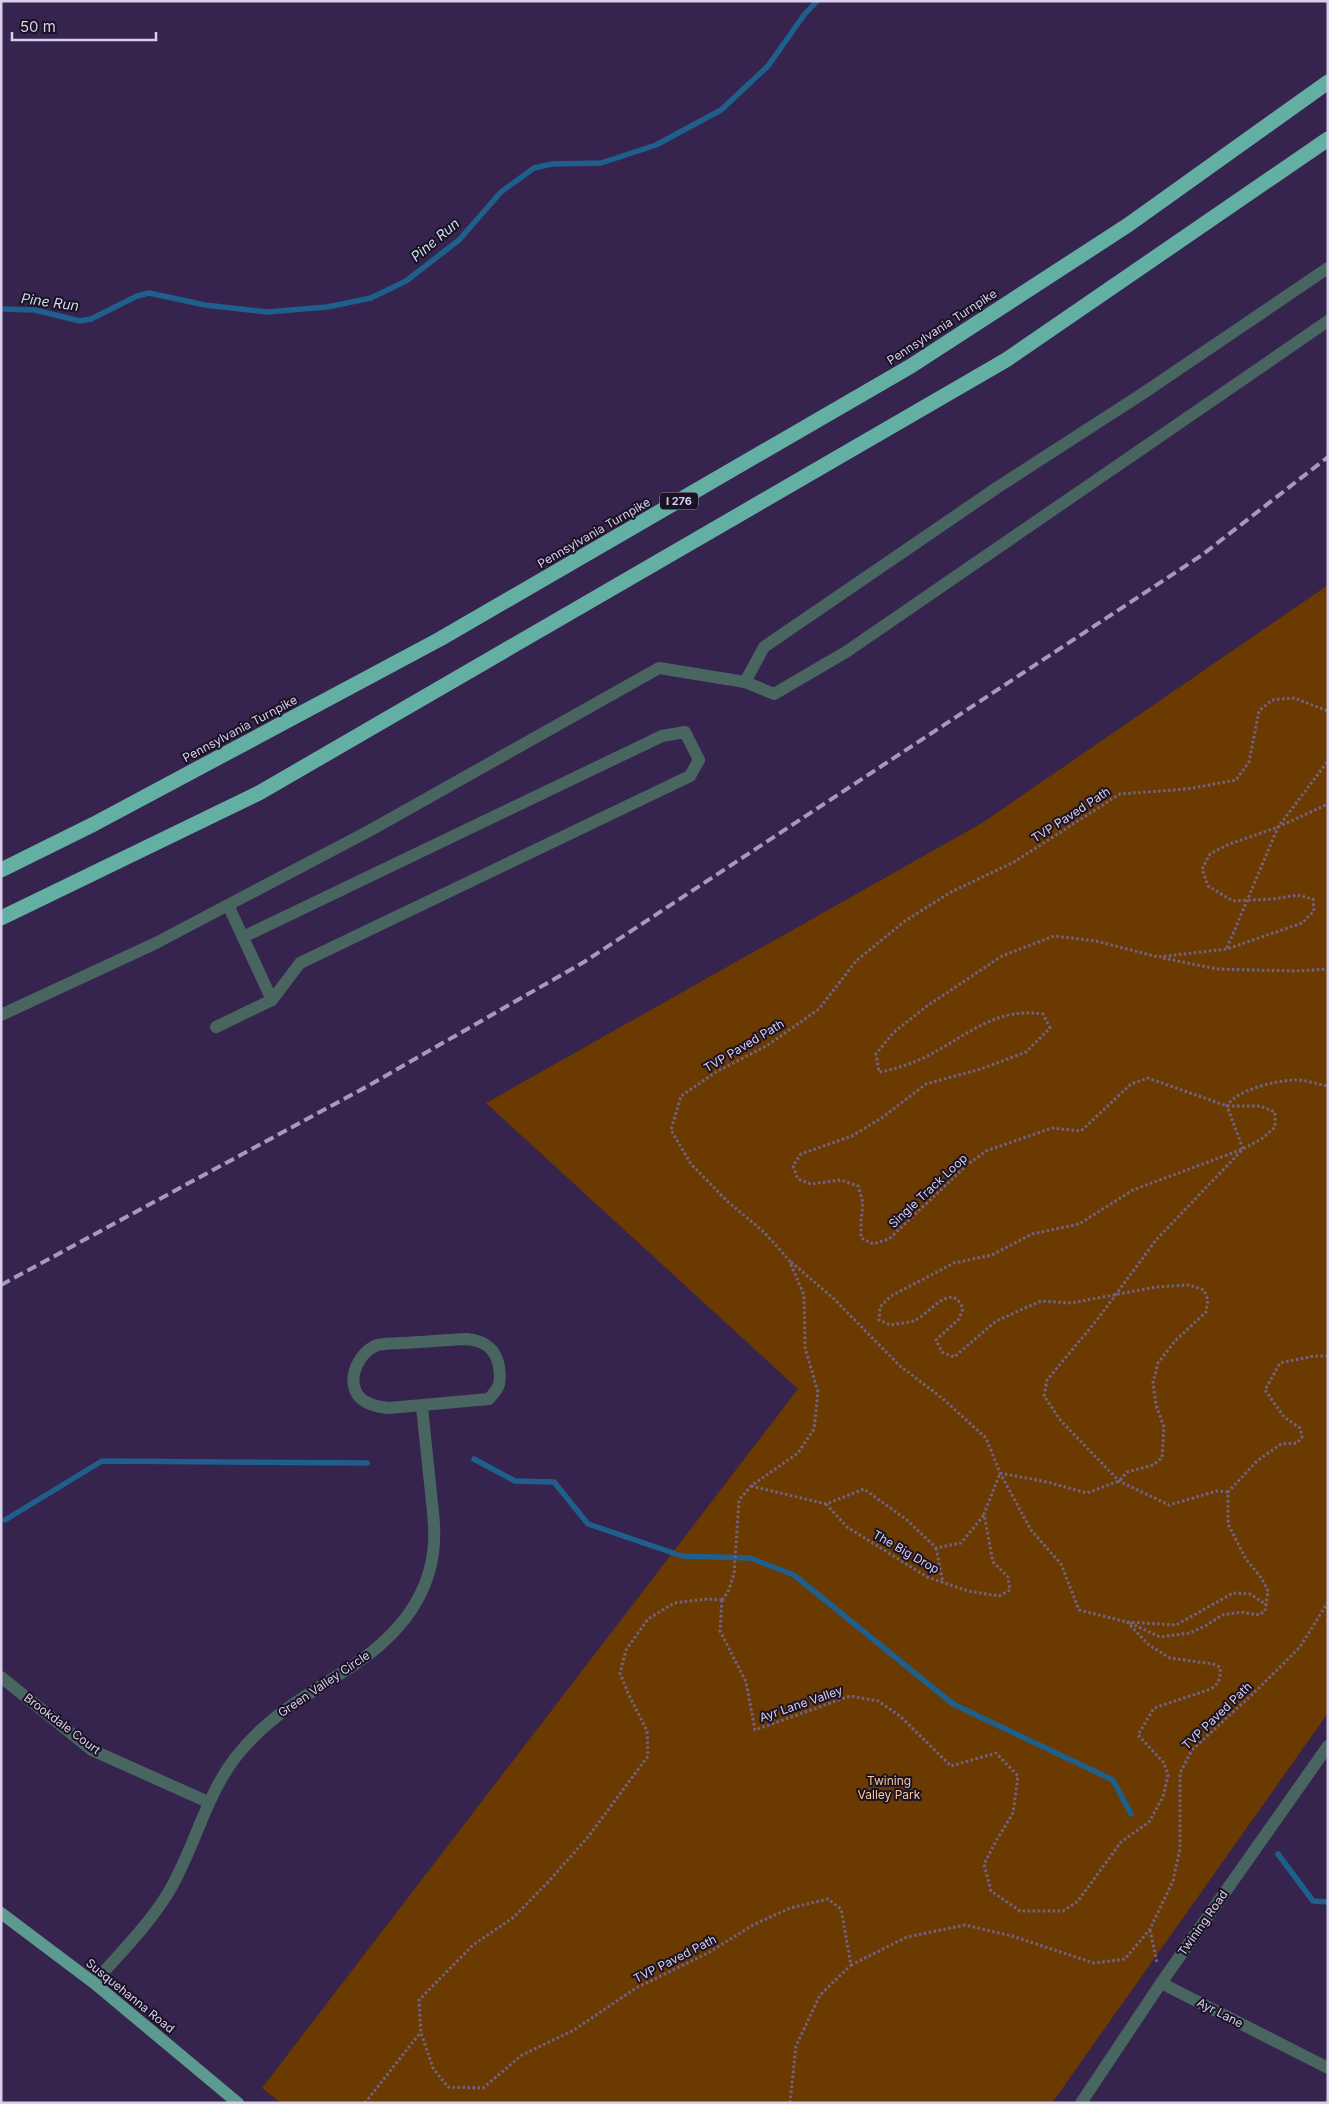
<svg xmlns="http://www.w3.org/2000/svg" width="1329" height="2104" font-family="Inter,sans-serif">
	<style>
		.green { fill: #6a3a00 }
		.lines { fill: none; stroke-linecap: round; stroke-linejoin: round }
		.stream { stroke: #1e5f8b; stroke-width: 5.5 }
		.path { stroke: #716287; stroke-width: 3; stroke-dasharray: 2.5 2.5; stroke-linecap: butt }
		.minor { stroke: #486560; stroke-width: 12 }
		.major { stroke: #5c9a90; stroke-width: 12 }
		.highway { stroke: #63afa3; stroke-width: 15 }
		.rail { stroke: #a699b9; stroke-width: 4; stroke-dasharray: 10 5; stroke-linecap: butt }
		.labels { text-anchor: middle; stroke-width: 4; stroke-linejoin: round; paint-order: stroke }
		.shield { fill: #1a1225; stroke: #a096af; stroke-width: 1 }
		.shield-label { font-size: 11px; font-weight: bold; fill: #d9cfea }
		.street-label { font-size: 12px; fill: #d9cfea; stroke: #1a1225 }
		.park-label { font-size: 12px; fill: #fdc594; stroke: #1a1225 }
		.water-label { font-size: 14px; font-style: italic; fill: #cadeed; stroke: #1a1225 }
	</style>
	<rect width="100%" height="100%" fill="#36234e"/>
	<path class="green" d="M1328,585V1713L1052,2103H281L262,2088L798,1389L486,1103L982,823Z"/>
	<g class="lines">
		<g class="stream">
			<path d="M1,309L35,310L80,321L91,319L137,296L149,293L205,305L267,312L327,307L371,298L406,281L459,240L501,192L534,168L552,164L601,163L656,145L721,110L768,66L804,15L817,1"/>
			<path d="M474,1459L515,1481L554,1482L588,1524L682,1556L750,1558L794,1575L953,1704L1113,1780L1131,1814"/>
			<path d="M5,1520L102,1461L367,1463"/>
			<path d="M1278,1854L1313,1901L1328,1902"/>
		</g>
		<g class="path">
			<path d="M1227,948L1278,827L1328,761"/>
			<path d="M1163,958L1217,969L1296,971L1328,969"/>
			<path d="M791,1262L833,1298L900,1366L942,1398L986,1438L1000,1473L1031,1530L1061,1564L1079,1610L1127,1622L1176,1625L1233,1593L1250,1594L1267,1605"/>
			<path d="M1000,1473L1047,1482L1087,1493L1119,1481L1127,1472L1153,1465L1162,1458L1164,1427L1156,1405L1153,1383L1158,1363L1175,1341L1206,1312L1208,1300L1204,1290L1189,1285L1156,1287L1071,1303L1041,1301L996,1321L954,1357L942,1352L936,1340L959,1319L963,1309C951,1279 930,1315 913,1321C906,1323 897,1324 890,1325L879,1320L880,1307L891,1296L954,1263L992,1255L1032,1234L1079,1224L1133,1190L1243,1149L1263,1138L1275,1127V1112L1260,1106H1227L1148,1078L1131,1084L1081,1131L1052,1128L986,1151L967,1165L889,1239L873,1244L861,1238V1221L863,1203L858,1186L841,1180L811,1184L798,1179L793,1166L801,1154L852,1136L883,1117L926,1084L981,1069L1026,1052L1050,1028L1043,1014C998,1007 970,1033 933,1053C917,1062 897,1069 879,1072L876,1054L893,1033L927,1006L1002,956L1054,936L1096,941L1158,957L1227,949L1302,923L1314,911L1313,899L1297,895L1273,899L1233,901L1208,886L1202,869L1210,854L1227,845L1278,827L1328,804"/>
			<path d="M751,1486L826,1504L864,1489L907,1520L936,1548L961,1543L984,1515"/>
			<path d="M1228,1492L1217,1491L1169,1505L1119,1481L1061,1421L1044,1396L1047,1380L1097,1320L1156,1240L1243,1149L1227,1106C1236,1090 1275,1081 1292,1080C1303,1079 1317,1084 1328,1086"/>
			<path d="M826,1504L847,1527L927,1577L968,1591L999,1596L1010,1590L1008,1577L993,1562L984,1514L1000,1473"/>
			<path d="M936,1548L943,1583"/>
			<path d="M722,1600L707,1599L674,1603L648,1619L626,1650L620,1673L628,1693L647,1731L648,1756L588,1837L549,1881L514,1917L473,1945L419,2000L421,2033L433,2068L448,2087L483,2088L522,2055L574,2030L636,1988L708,1953L753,1925L790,1908L828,1899L841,1909L851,1965L907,1937L965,1925L1012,1936L1094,1963L1125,1959L1150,1929L1173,1881L1180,1848V1773L1192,1750L1257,1690L1300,1647L1328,1602"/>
			<path d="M722,1600L728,1592L734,1574L739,1500L751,1486L798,1453L814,1429L818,1392L805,1348L804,1295L789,1260L764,1232L727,1201L691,1164L671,1130L681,1096L716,1072L768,1045L819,1009L856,961L905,921L951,892L1014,862L1120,794L1187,789L1236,780L1249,762L1259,711L1272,700L1294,698L1328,711"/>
			<path d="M722,1600L720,1631L746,1682L755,1730L850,1696L878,1701L900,1716L951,1766L996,1753L1018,1776L1013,1813L996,1841L984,1864L991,1891L1020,1911H1063L1078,1901L1121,1842L1149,1822L1163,1797L1168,1775L1164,1763L1138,1735L1154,1708L1211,1689C1219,1683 1221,1678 1220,1667L1213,1664L1170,1658L1149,1645L1127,1622"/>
			<path d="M1130,1623L1160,1637L1190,1633L1207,1625L1222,1615L1241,1612L1259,1615L1265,1611L1268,1591L1262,1579L1246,1559L1228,1524V1492L1257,1461L1281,1444L1297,1443L1302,1437L1300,1428L1284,1417L1265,1390L1280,1363L1314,1356H1328"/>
			<path d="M1150,1930L1157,1963"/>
			<path d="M365,2103L420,2033"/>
			<path d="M790,2103L796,2046L820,1995L851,1965"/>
		</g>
		<g class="minor">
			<path d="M745,682L764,647L998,487L1142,394L1328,268"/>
			<path d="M228,905L369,831L659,668L745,682L774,694L846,652L1328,321"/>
			<path d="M243,937L662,736L685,732L699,760L690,776L300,963L272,1000"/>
			<path d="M1,1015L156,943L228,905L272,1000L216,1027"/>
			<path d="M467,1339C484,1341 496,1348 499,1367C500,1373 501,1380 498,1387C496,1391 492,1395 489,1399L389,1408C377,1407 362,1404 356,1392C348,1375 360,1353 375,1346C382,1343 393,1344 401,1343C423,1342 445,1340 467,1339Z"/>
			<path d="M1,1677L92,1750L208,1802"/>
			<path d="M94,1983C119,1954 148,1926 168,1893C194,1850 204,1799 235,1758C266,1718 301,1699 343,1672C387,1645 426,1606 433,1553C436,1533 433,1513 431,1493C428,1464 425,1435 422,1407"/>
			<path d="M1161,1983L1328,2068"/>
			<path d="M1081,2103L1161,1983L1328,1746"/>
		</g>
		<path class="major" d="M1,1913L94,1983L238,2103"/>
		<g class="highway">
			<path d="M1,870L94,824L440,639L911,366L1128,225L1328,82"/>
			<path d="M1,918L259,793L1006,360L1328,139"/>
		</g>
		<path class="rail" d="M1,1285L366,1087L584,962L1202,555L1328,457"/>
	</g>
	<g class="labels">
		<rect class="shield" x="660" y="492.5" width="38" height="17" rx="4"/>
		<g class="shield-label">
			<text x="679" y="505">I 276</text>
		</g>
		<g class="street-label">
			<text transform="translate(942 327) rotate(-33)" y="4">Pennsylvania Turnpike</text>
			<text transform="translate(594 533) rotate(-30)" y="4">Pennsylvania Turnpike</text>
			<text transform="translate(240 729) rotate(-28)" y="4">Pennsylvania Turnpike</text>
			<text transform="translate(1071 815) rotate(-33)" y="4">TVP Paved Path</text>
			<text transform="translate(744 1046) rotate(-31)" y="4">TVP Paved Path</text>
			<text transform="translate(928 1191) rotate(-43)" y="4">Single Track Loop</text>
			<text transform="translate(906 1552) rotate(30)" y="4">The Big Drop</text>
			<text transform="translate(324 1684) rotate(-34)" y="4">Green Valley Circle</text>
			<text transform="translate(801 1704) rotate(-19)" y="4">Ayr Lane Valley</text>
			<text transform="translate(1217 1716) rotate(-44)" y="4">TVP Paved Path</text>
			<text transform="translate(62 1724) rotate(37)" y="4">Brookdale Court</text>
			<text transform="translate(1203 1923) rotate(-55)" y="4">Twining Road</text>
			<text transform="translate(675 1959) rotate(-27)" y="4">TVP Paved Path</text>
			<text transform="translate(130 1996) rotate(39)" y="4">Susquehanna Road</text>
			<text transform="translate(1220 2013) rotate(27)" y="4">Ayr Lane</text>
		</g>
		<g class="park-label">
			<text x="889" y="1785">Twining<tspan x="889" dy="14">Valley Park</tspan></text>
		</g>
		<g class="water-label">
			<text transform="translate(435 240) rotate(-40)" y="5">Pine Run</text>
			<text transform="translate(50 302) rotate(8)" y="5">Pine Run</text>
		</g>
	</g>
	<rect width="1329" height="2104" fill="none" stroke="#d9cfea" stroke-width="5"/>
	<path d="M12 32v8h144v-8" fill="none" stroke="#d9cfea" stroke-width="2.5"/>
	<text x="20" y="32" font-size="15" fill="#d9cfea" stroke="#1a1225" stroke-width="4" paint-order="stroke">50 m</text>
</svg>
